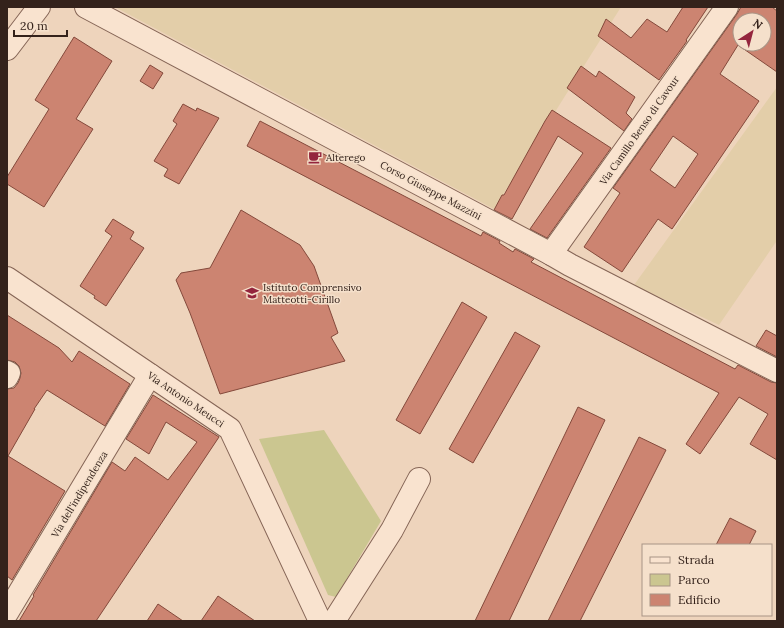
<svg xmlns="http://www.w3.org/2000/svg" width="784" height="628" font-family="Lora,serif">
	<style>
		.farmland { fill: #e3cea9 }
		.green { fill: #cbc690 }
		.building { fill: #cc8471; stroke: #84493b; fill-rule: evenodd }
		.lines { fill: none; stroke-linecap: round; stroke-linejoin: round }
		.minor-casing { stroke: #856556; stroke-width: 24 }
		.minor { stroke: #f9e3cf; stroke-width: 22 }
		.labels { text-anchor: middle; stroke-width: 3; stroke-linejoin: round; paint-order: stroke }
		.street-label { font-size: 10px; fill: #34221b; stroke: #f5e0cb }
		.poi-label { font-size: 10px; fill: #34221b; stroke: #f5e0cb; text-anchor: start }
	</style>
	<rect width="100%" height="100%" fill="#eed4bc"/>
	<g class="farmland">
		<path d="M115,7H621L494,209Z"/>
		<path d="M777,87V242H776L719,325L634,285Z"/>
	</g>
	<path class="green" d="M324,430L381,521L336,597L328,595L259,439Z"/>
	<g class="building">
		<path d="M683,7H708L686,40L687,41L659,80L598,36L606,19L631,38L647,19L667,32Z"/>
		<path d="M741,7H772L777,11V72L738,45L720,74L759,101L672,229L658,219L622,272L584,247L620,193L613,188L737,14ZM740,20H764V44H740ZM673,136L698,154L675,188L650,170Z"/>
		<path d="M74,37L112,61L76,119L93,129L44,207L7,184V177L49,109L35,100Z"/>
		<path d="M150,65L163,73L153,89L140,81Z"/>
		<path d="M581,66L596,77L599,71L635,97L626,113L632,119L624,131L567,88Z"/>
		<path d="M183,104L196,111L197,108L219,118L179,184L164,176L168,169L154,161L177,124L173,121Z"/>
		<path d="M552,110L611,148L547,238L530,229L583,153L558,136L512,219L494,210L502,195H504L545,121Z"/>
		<path d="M260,121L481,236L483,232L500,241L499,243L513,252L515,249L534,259L531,262L735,369L738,365L771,382L777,383V460L750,444L768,414L739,397L700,454L686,444L719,393L247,146Z"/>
		<path d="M241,210L300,245L314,266L338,333L331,337L345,361L220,394L190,313L176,280L181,273L210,268Z"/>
		<path d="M113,219L134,232L130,239L144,248L106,306L94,298L95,296L80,286L112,236L105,231Z"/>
		<path d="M462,302L487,317L420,434L396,420Z"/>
		<path d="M7,315L59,348L72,362L79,351L130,384L105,426L47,390L34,409H35L8,456L65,491L12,580L7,576V389L14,388L18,383L20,378L21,373L19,366L15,362L7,360Z"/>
		<path d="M766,330L777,336V357L756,346Z"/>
		<path d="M515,332L540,346L473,463L449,449Z"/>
		<path d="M153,395L219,437L96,621H19L34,596L33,595L112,462L125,471L135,457L168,480L197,442L166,422L149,454L126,439Z"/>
		<path d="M578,407L605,420L509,621H475Z"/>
		<path d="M639,437L666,450L580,621H548Z"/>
		<path d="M730,518L756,531L749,545H716Z"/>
		<path d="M218,596L255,621H201Z"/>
		<path d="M158,604L183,621H147Z"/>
	</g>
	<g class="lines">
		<g class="minor-casing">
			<g id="minor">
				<path d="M86,7L551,254L570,265L777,371"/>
				<path d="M7,49L39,7"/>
				<path d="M551,254L727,7"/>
				<path d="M7,278L230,429L320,621"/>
				<path d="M7,372L9,373L7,377"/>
				<path d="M7,613L150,375"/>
				<path d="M334,621L392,530L419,479"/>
			</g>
		</g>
		<use href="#minor" class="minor"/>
	</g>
	<defs>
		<g id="cafe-bare" transform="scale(1.08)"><path d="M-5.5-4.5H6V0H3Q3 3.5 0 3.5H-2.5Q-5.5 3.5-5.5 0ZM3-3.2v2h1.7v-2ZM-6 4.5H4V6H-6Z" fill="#94253d" stroke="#f5e0cb" stroke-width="2.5" paint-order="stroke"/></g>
		<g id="school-bare" transform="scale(1.08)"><path d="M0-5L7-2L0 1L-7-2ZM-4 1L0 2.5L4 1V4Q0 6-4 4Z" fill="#94253d" stroke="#f5e0cb" stroke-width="2.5" paint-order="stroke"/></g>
	</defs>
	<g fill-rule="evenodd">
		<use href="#cafe-bare" x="315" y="157"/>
		<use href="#school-bare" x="252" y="293"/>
	</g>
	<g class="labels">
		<g class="street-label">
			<text transform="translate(639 130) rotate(-55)" y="4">Via Camillo Benso di Cavour</text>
			<text transform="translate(431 190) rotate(28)" y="4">Corso Giuseppe Mazzini</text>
			<text transform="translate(186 399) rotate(34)" y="4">Via Antonio Meucci</text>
			<text transform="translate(79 494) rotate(-59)" y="4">Via dell'indipendenza</text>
		</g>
		<g class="poi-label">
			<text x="326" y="161">Alterego</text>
			<text x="263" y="291">Istituto Comprensivo<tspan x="263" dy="12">Matteotti-Cirillo</tspan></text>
		</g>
	</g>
	<rect width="784" height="628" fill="none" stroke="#34221b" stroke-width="16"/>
	<rect x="642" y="544" width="130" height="72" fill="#f5e0cb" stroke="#a89485"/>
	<rect x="650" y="557" width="20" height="6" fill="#f9e3cf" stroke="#a89485"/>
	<text x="678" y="564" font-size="12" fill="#34221b">Strada</text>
	<rect x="650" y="574" width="20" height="12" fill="#cbc690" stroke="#a89485"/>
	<text x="678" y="584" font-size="12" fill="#34221b">Parco</text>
	<rect x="650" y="594" width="20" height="12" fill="#cc8471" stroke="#a89485"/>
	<text x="678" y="604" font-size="12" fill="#34221b">Edificio</text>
	<g transform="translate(752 32) rotate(36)"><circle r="19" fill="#f5e0cb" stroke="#a89485"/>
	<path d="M0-3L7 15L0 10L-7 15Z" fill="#94253d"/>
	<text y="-6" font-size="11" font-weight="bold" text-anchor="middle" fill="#34221b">N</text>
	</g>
	<path d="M14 30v6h53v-6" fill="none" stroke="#34221b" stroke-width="2"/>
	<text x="20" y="30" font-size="12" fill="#34221b" stroke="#f5e0cb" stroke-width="3" paint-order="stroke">20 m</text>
</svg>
